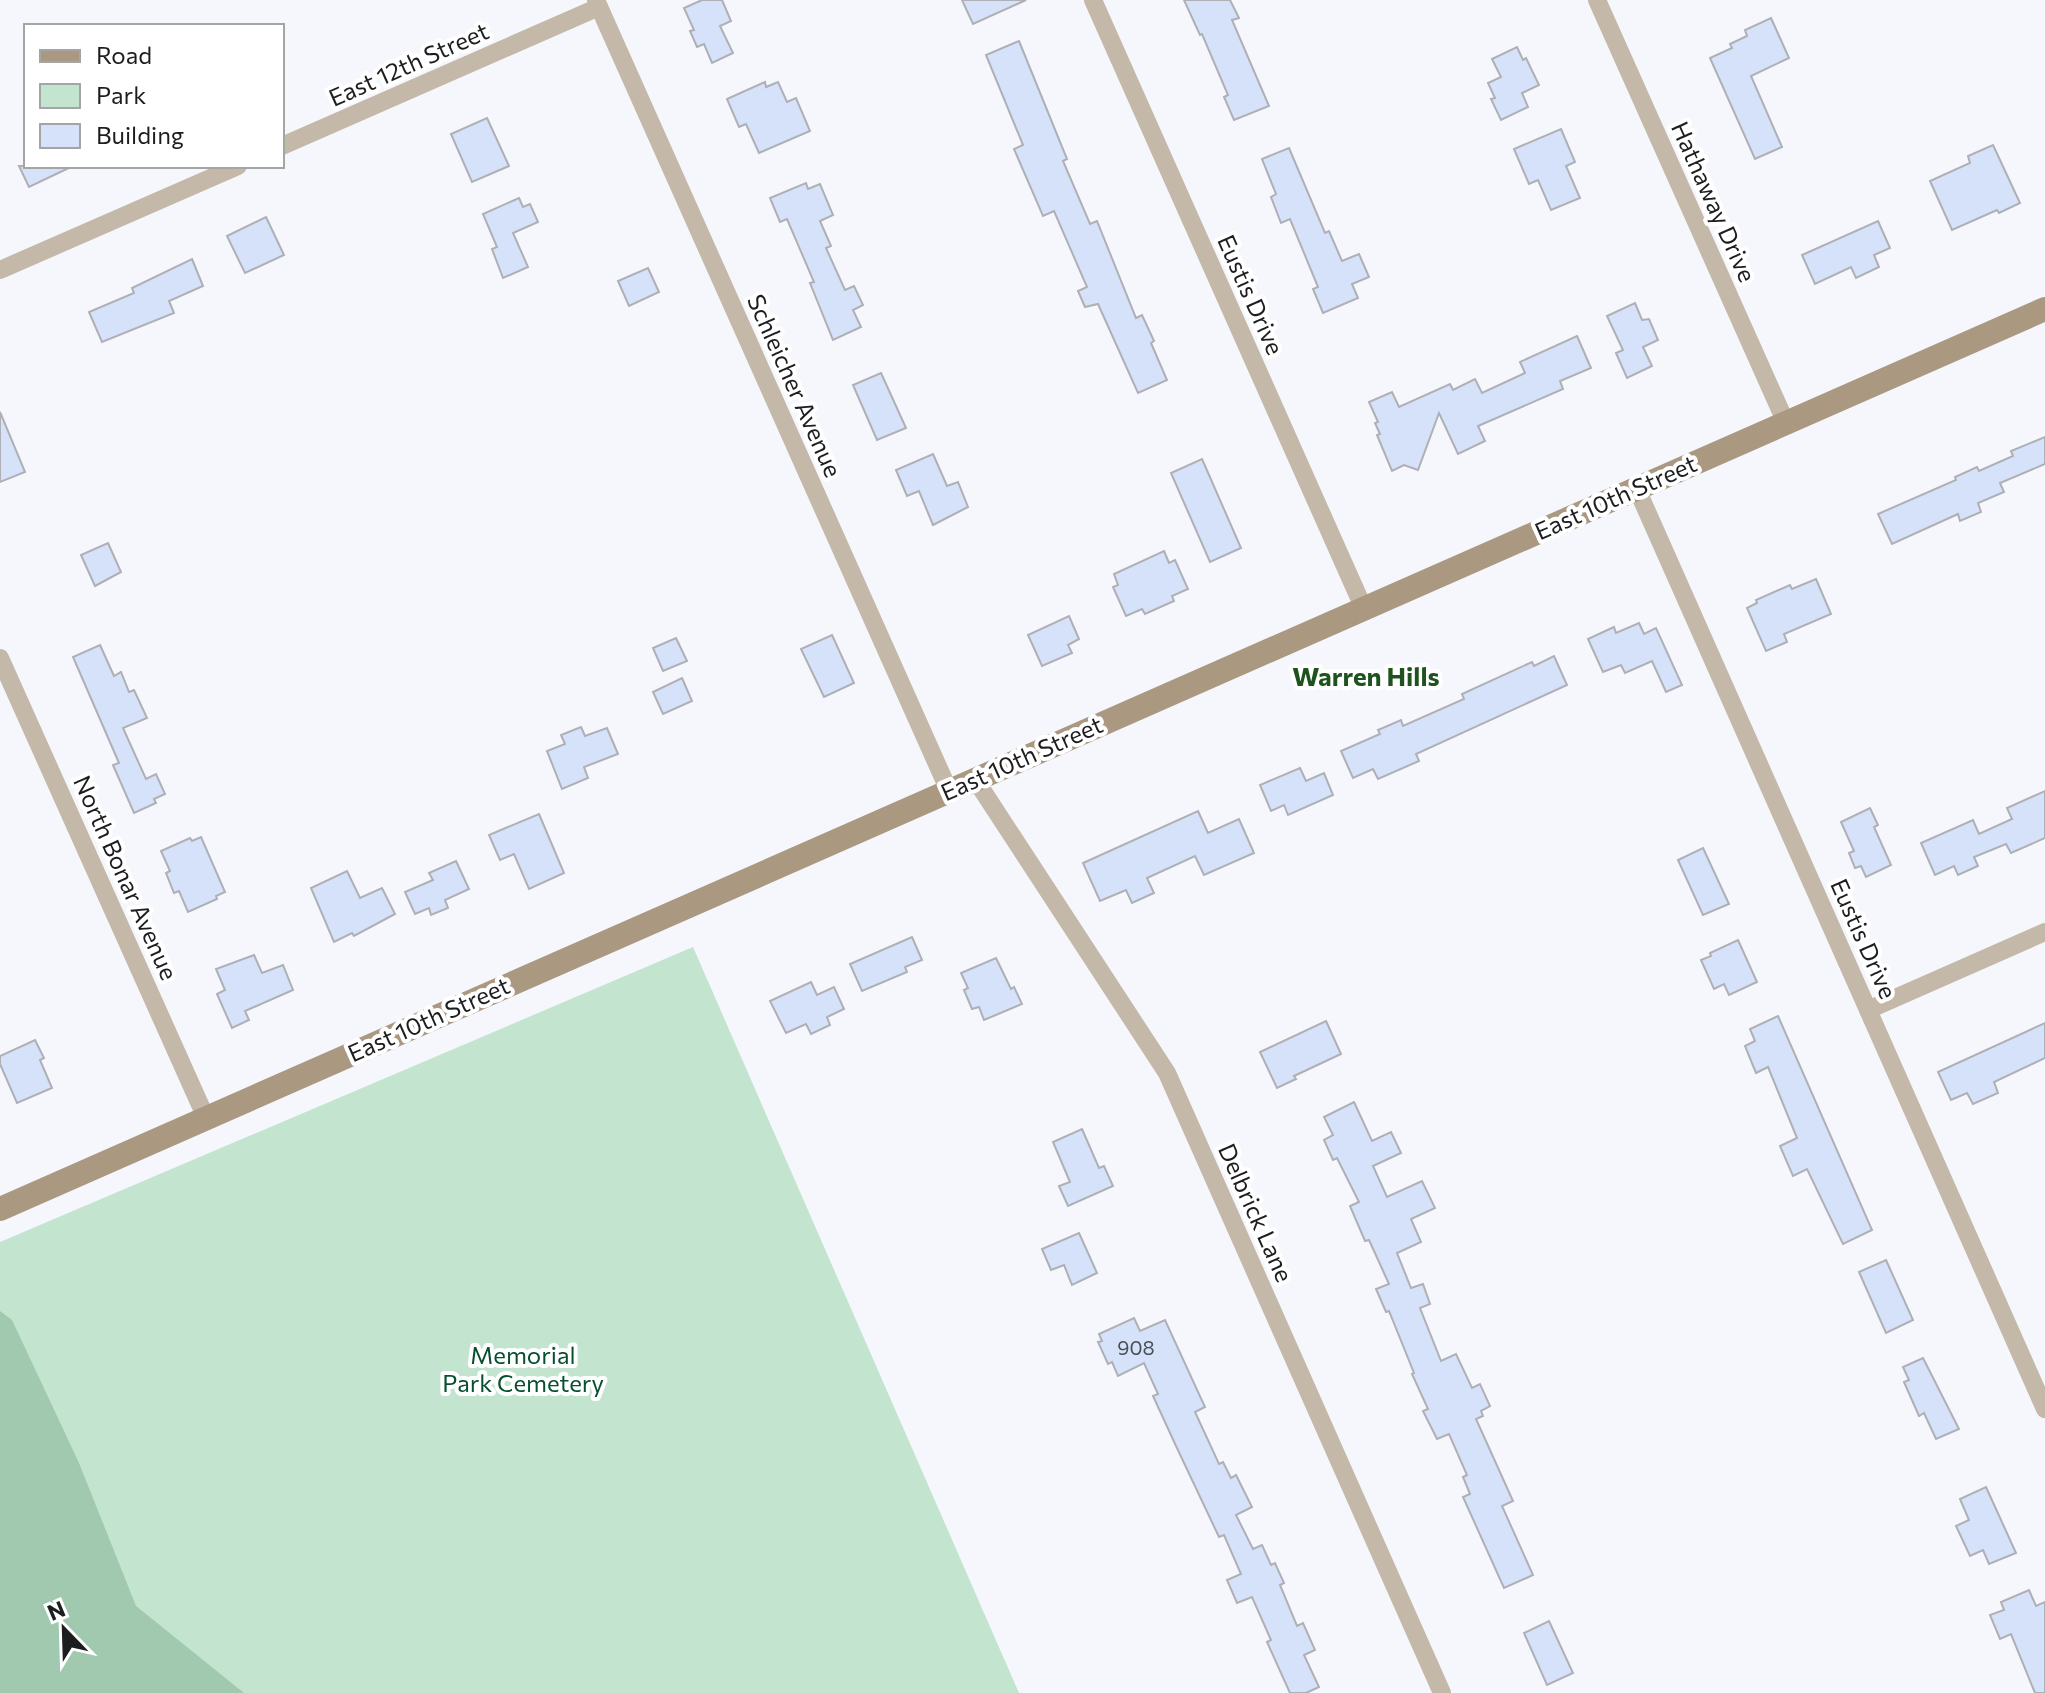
<svg xmlns="http://www.w3.org/2000/svg" width="2045" height="1693" font-family="Commissioner,sans-serif">
	<style>
		.green { fill: #c3e5cf }
		.forest { fill: #a0c9af }
		.building { fill: #d6e2f9; stroke: #aeb0b5; stroke-width: 2 }
		.lines { fill: none; stroke-linecap: round; stroke-linejoin: round }
		.street { stroke: #c4b8a8; stroke-width: 18 }
		.secondary { stroke: #aa9881; stroke-width: 24 }
		.labels { text-anchor: middle; stroke-width: 8; stroke-linejoin: round; paint-order: stroke }
		.number-label { font-size: 20px; fill: #4a4e56 }
		.street-label { font-size: 24px; fill: #1c1d1f; stroke: #fff }
		.park-label { font-size: 24px; fill: #064f2f; stroke: #fff }
		.neighbourhood-label { font-size: 26px; font-weight: bold; fill: #1f531e; stroke: #fff }
	</style>
	<rect width="100%" height="100%" fill="#f5f7fd"/>
	<path class="green" d="M693,947L1019,1693H0V1242Z"/>
	<path class="forest" d="M0,1311L12,1320L79,1463L136,1606L244,1693H0Z"/>
	<g class="building">
		<path d="M702,0H722L731,21L720,26L733,53L712,63L704,44L697,47L690,31L694,30L684,8Z"/>
		<path d="M962,0H1026L973,24Z"/>
		<path d="M1184,0H1230L1239,18L1232,20L1269,106L1234,120L1224,97L1228,95L1202,34L1200,35Z"/>
		<path d="M1771,18L1789,58L1751,76L1782,147L1755,159L1710,58L1732,48L1730,44L1747,36L1745,30Z"/>
		<path d="M1019,41L1067,159L1063,161L1090,224L1097,221L1136,318L1142,315L1154,341L1151,343L1167,380L1138,393L1098,304L1085,307L1078,291L1087,287L1054,211L1043,216L1014,149L1023,145L986,55Z"/>
		<path d="M1517,47L1523,60L1526,58L1539,85L1522,93L1528,107L1501,120L1491,99L1495,98L1488,83L1501,77L1492,59Z"/>
		<path d="M765,82L766,87L778,82L787,102L796,98L810,131L759,153L746,124L739,127L727,99Z"/>
		<path d="M487,118L509,166L472,182L451,134Z"/>
		<path d="M1561,129L1575,162L1566,166L1580,198L1551,210L1538,180L1529,184L1514,149Z"/>
		<path d="M1993,145L2020,203L1999,213L1997,210L1952,230L1930,181L1970,163L1968,156Z"/>
		<path d="M1289,148L1325,233L1329,231L1342,261L1359,254L1369,277L1352,284L1358,298L1323,313L1313,289L1318,287L1290,219L1281,223L1271,197L1276,194L1262,159Z"/>
		<path d="M19,166H73L29,187Z"/>
		<path d="M806,183L808,189L820,184L833,215L820,221L831,246L826,248L845,290L854,286L863,305L853,310L861,327L833,340L810,283L814,282L787,219L780,222L770,198Z"/>
		<path d="M519,198L523,207L530,204L538,222L513,233L528,267L503,278L492,249L497,247L483,214Z"/>
		<path d="M266,217L284,255L245,273L227,236Z"/>
		<path d="M1878,221L1890,248L1874,255L1879,267L1856,278L1851,267L1815,284L1802,255Z"/>
		<path d="M192,259L203,286L169,301L174,313L102,342L89,312L134,293L132,288Z"/>
		<path d="M648,268L659,292L629,306L618,281Z"/>
		<path d="M1635,303L1642,320L1649,319L1658,340L1643,347L1652,366L1627,378L1616,353L1623,350L1607,316Z"/>
		<path d="M1577,336L1591,368L1560,381L1563,389L1478,426L1485,441L1458,454L1439,413L1418,470L1404,465L1392,471L1377,435L1380,434L1375,423L1378,422L1369,402L1392,392L1399,407L1450,384L1453,390L1475,379L1482,393L1525,373L1520,362Z"/>
		<path d="M881,373L906,428L877,440L853,385Z"/>
		<path d="M0,412L25,472L0,482Z"/>
		<path d="M2045,437V464L2000,483L2004,492L1978,503L1981,512L1960,521L1958,514L1892,544L1878,514L1956,480L1955,477L1977,467L1979,471L2013,456L2011,451Z"/>
		<path d="M933,454L947,486L958,482L968,507L933,525L919,491L907,496L896,470Z"/>
		<path d="M1202,459L1241,548L1210,562L1171,473Z"/>
		<path d="M108,543L121,572L95,586L81,555Z"/>
		<path d="M1164,551L1169,563L1175,560L1188,589L1172,596L1174,601L1145,614L1142,609L1126,616L1113,587L1118,585L1114,574Z"/>
		<path d="M1816,579L1831,614L1784,634L1787,642L1766,651L1747,608L1757,603L1756,600L1790,585L1792,589Z"/>
		<path d="M1069,616L1079,639L1068,645L1072,653L1042,666L1028,635Z"/>
		<path d="M1639,623L1644,634L1656,628L1682,685L1666,692L1652,661L1625,673L1621,665L1603,672L1588,639L1614,627L1616,633Z"/>
		<path d="M832,635L854,683L824,697L801,649Z"/>
		<path d="M676,638L687,661L663,671L653,648Z"/>
		<path d="M100,645L114,676L121,672L129,692L134,690L147,718L123,728L146,779L156,774L165,794L154,799L156,803L134,813L113,765L119,763L73,657Z"/>
		<path d="M1554,656L1567,685L1416,754L1419,761L1378,779L1373,769L1353,778L1341,751L1380,734L1378,730L1401,720L1403,726L1464,699L1462,694L1532,662L1534,666Z"/>
		<path d="M682,678L692,701L663,714L653,692Z"/>
		<path d="M581,727L585,736L607,728L618,754L584,767L588,778L562,789L547,751L565,744L561,735Z"/>
		<path d="M1300,768L1306,781L1324,773L1333,795L1288,815L1284,805L1271,811L1260,785Z"/>
		<path d="M2045,791V838L2011,853L2006,844L1974,857L1978,866L1958,875L1954,866L1935,875L1921,843L1973,820L1979,834L2012,819L2007,808Z"/>
		<path d="M1870,808L1878,825L1874,827L1891,865L1866,877L1861,866L1855,868L1849,853L1854,851L1841,822Z"/>
		<path d="M1198,811L1208,833L1239,819L1254,853L1204,875L1195,856L1147,878L1154,893L1132,903L1126,890L1100,901L1083,863Z"/>
		<path d="M539,814L564,873L529,889L514,854L500,860L489,835Z"/>
		<path d="M201,837L225,892L216,896L217,899L188,912L179,891L174,893L166,873L170,871L161,851L190,838L192,841Z"/>
		<path d="M1703,848L1729,904L1703,915L1678,860Z"/>
		<path d="M456,861L469,889L445,900L448,908L431,915L429,908L415,914L405,892L433,880L429,873Z"/>
		<path d="M347,871L360,898L382,888L395,914L354,936L352,933L334,942L311,888Z"/>
		<path d="M912,937L922,960L905,967L907,972L862,991L850,964Z"/>
		<path d="M1738,940L1757,982L1729,995L1724,984L1714,989L1701,960L1711,956L1710,953Z"/>
		<path d="M254,955L262,973L283,965L293,990L245,1011L249,1020L232,1028L217,994L225,990L216,969Z"/>
		<path d="M996,958L1011,989L1014,987L1022,1004L984,1020L979,1007L972,1009L964,990L968,988L961,973Z"/>
		<path d="M811,982L817,995L834,987L844,1009L827,1017L830,1025L811,1034L806,1024L786,1033L770,1001Z"/>
		<path d="M1778,1016L1872,1230L1843,1244L1807,1169L1793,1176L1780,1146L1797,1138L1768,1067L1756,1073L1745,1046L1755,1041L1750,1029Z"/>
		<path d="M1326,1021L1341,1054L1294,1076L1296,1079L1277,1088L1260,1052Z"/>
		<path d="M2045,1023V1058L1994,1082L1998,1093L1973,1104L1967,1093L1951,1100L1938,1072Z"/>
		<path d="M35,1040L44,1058L40,1060L52,1088L17,1103L0,1064V1056Z"/>
		<path d="M1354,1102L1372,1141L1391,1132L1401,1153L1373,1166L1387,1197L1422,1181L1435,1208L1411,1219L1421,1242L1397,1253L1411,1288L1423,1284L1430,1304L1420,1308L1441,1361L1456,1354L1472,1388L1480,1384L1490,1406L1481,1411L1483,1416L1476,1419L1513,1501L1502,1506L1533,1575L1504,1588L1463,1497L1470,1494L1463,1477L1467,1475L1449,1434L1437,1439L1423,1411L1428,1409L1412,1374L1414,1373L1389,1311L1386,1312L1376,1289L1389,1284L1369,1240L1365,1241L1350,1206L1359,1202L1337,1158L1333,1160L1324,1140L1333,1135L1324,1117Z"/>
		<path d="M1082,1129L1099,1168L1104,1166L1113,1186L1068,1206L1059,1186L1070,1182L1053,1142Z"/>
		<path d="M1079,1233L1097,1273L1072,1285L1064,1265L1051,1270L1042,1249Z"/>
		<path d="M1886,1260L1913,1320L1886,1333L1859,1272Z"/>
		<path d="M1134,1318L1140,1331L1165,1320L1205,1407L1195,1412L1219,1464L1223,1462L1231,1478L1236,1475L1252,1507L1236,1515L1253,1549L1262,1545L1271,1565L1275,1563L1284,1583L1280,1585L1297,1626L1303,1623L1315,1650L1304,1655L1319,1687L1306,1693H1290L1267,1642L1271,1640L1252,1597L1237,1603L1227,1580L1241,1574L1224,1535L1219,1537L1176,1446L1153,1396L1158,1394L1144,1363L1118,1376L1112,1362L1108,1364L1098,1342L1102,1341L1099,1334Z"/>
		<path d="M1923,1358L1959,1429L1936,1439L1924,1413L1919,1416L1904,1382L1909,1380L1903,1367Z"/>
		<path d="M1986,1487L2016,1553L1989,1564L1983,1550L1970,1556L1956,1526L1969,1520L1960,1499Z"/>
		<path d="M2029,1590L2036,1606L2045,1602V1693H2035L2011,1634L2000,1639L1990,1615L2004,1610L2001,1602Z"/>
		<path d="M1549,1621L1573,1673L1547,1685L1524,1633Z"/>
	</g>
	<g class="lines">
		<g class="street">
			<path d="M596,0L949,791"/>
			<path d="M1093,0L1364,609"/>
			<path d="M1597,0L1786,423"/>
			<path d="M282,146L599,7"/>
			<path d="M0,270L238,166"/>
			<path d="M1637,489L2045,1409"/>
			<path d="M0,658L206,1118"/>
			<path d="M975,779L1167,1073L1442,1693"/>
			<path d="M1868,1010L2045,932"/>
		</g>
		<path class="secondary" d="M0,1209L2045,309"/>
	</g>
	<g class="labels">
		<g class="number-label">
			<text x="1136" y="1355">908</text>
		</g>
		<g class="street-label">
			<text transform="translate(409 65) rotate(-24)" y="8">East 12th Street</text>
			<text transform="translate(1713 202) rotate(66)" y="8">Hathaway Drive</text>
			<text transform="translate(1250 295) rotate(66)" y="8">Eustis Drive</text>
			<text transform="translate(794 386) rotate(66)" y="8">Schleicher Avenue</text>
			<text transform="translate(1616 498) rotate(-24)" y="8">East 10th Street</text>
			<text transform="translate(1022 759) rotate(-24)" y="8">East 10th Street</text>
			<text transform="translate(125 878) rotate(66)" y="8">North Bonar Avenue</text>
			<text transform="translate(1863 939) rotate(66)" y="8">Eustis Drive</text>
			<text transform="translate(429 1020) rotate(-24)" y="8">East 10th Street</text>
			<text transform="translate(1255 1213) rotate(66)" y="8">Delbrick Lane</text>
		</g>
		<g class="park-label">
			<text x="523" y="1364">Memorial<tspan x="523" dy="28">Park Cemetery</tspan></text>
		</g>
		<g class="neighbourhood-label">
			<text x="1366" y="686">Warren Hills</text>
		</g>
	</g>
	<rect x="24" y="24" width="260" height="144" fill="#ffffff" stroke="#a4a5a5" stroke-width="2"/>
	<rect x="40" y="50" width="40" height="12" fill="#aa9881" stroke="#a4a5a5" stroke-width="2"/>
	<text x="96" y="64" font-size="24" fill="#1c1d1f">Road</text>
	<rect x="40" y="84" width="40" height="24" fill="#c3e5cf" stroke="#a4a5a5" stroke-width="2"/>
	<text x="96" y="104" font-size="24" fill="#1c1d1f">Park</text>
	<rect x="40" y="124" width="40" height="24" fill="#d6e2f9" stroke="#a4a5a5" stroke-width="2"/>
	<text x="96" y="144" font-size="24" fill="#1c1d1f">Building</text>
	<g transform="translate(64 1629) rotate(337)" stroke="#ffffff" stroke-width="6" paint-order="stroke">
	<path d="M0-6L14 30L0 20L-14 30Z" fill="#1c1d1f"/>
	<text y="-12" font-size="22" font-weight="bold" text-anchor="middle" fill="#1c1d1f">N</text>
	</g>
</svg>
